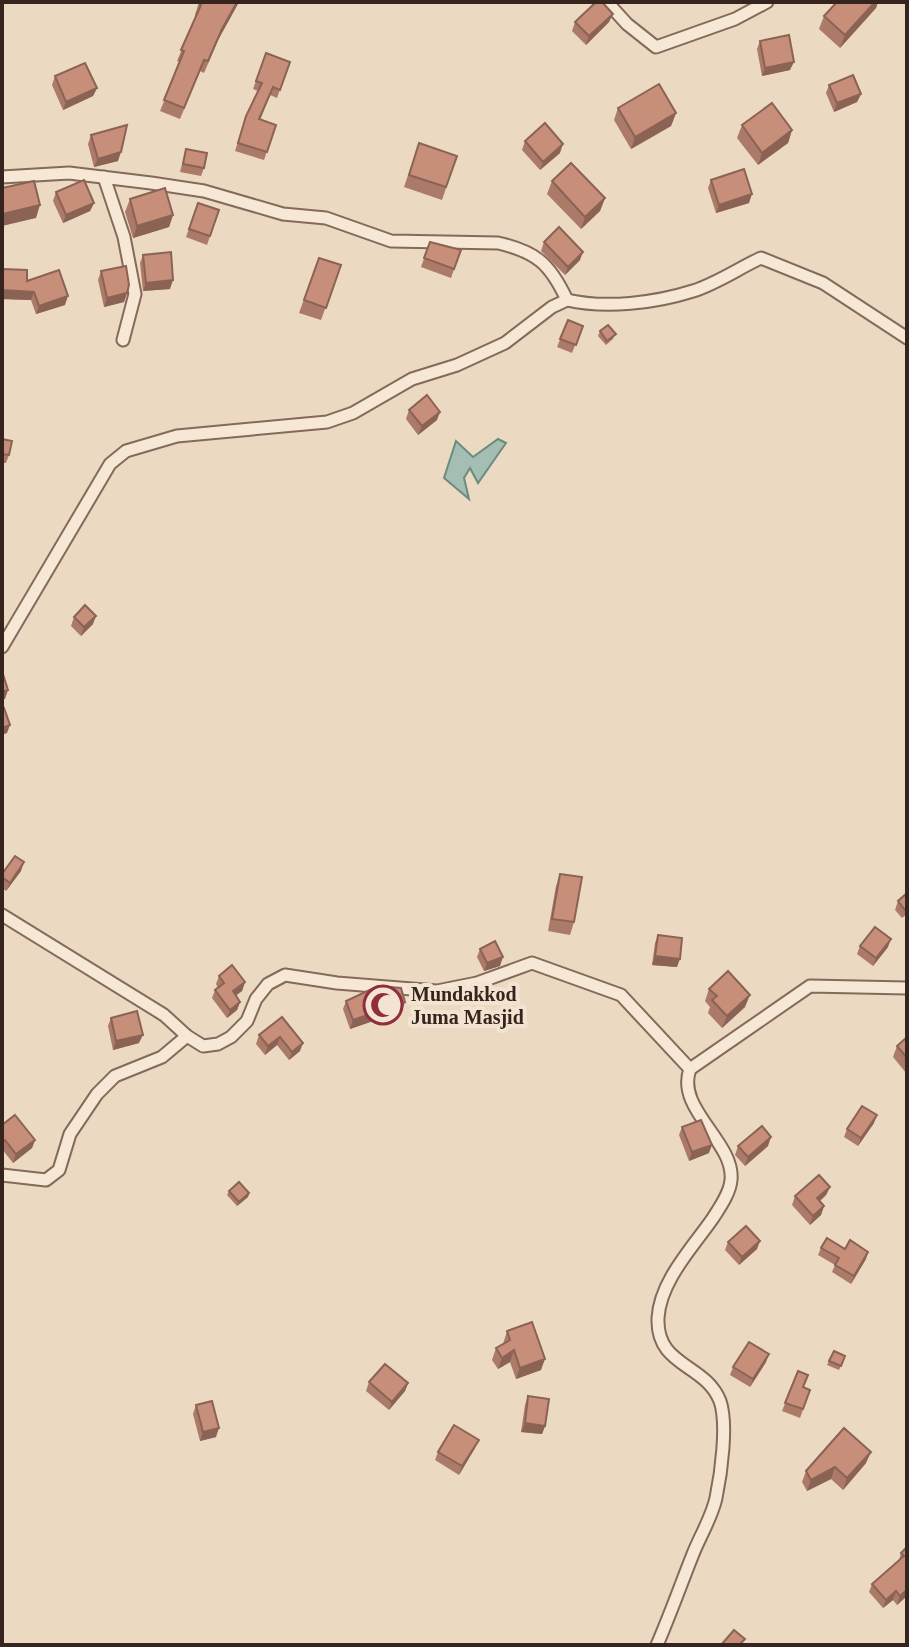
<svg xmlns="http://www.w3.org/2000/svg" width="909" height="1647" font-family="Georgia,serif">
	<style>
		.water { fill: #a4beb3; stroke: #6c8b7f; stroke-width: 2 }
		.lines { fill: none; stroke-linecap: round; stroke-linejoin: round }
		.minor-casing { stroke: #846a5a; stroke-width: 15 }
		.minor { stroke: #f7e7d5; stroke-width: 11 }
		.wall { fill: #ab7a69 }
		.shaded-wall { fill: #8b6355 }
		.building { fill: #c78e7a; stroke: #8b6355; stroke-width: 2 }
		.labels { text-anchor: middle; stroke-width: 8; stroke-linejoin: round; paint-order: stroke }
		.poi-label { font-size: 20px; font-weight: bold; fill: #35251e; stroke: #f3e4d1; text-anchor: start }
	</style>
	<rect width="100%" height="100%" fill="#ebd9c2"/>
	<path class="water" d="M498,439L506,443L478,483L470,468L464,478L469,499L444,478L456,441L473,457Z"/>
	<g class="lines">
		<g class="minor-casing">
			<g id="minor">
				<path d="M607,2L627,24L656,47L735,19L767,2"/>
				<path d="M2,177L69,173L151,183L204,191L283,214L326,218L391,241L498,243C537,252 550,264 567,300C606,309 655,303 693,291C716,284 739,268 761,258L823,283L907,338"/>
				<path d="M104,177L124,237L135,294L123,340"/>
				<path d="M2,647L110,464L126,451L177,436L327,422L353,413L412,379L457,365L505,343L552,307L567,300"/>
				<path d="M2,915L164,1015L187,1036L203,1046L218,1044L231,1037L247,1021L256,999L268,984L285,975L337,983L437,991L477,983L532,963L621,995L690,1069L810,986L907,988"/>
				<path d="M2,1175L46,1180L59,1170L70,1134L97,1094L115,1076L162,1057L187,1036"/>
				<path d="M657,1645C670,1615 681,1584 693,1554C700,1536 712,1517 716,1498C721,1474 728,1424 720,1401C705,1363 656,1367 658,1318C660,1281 693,1247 713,1218C720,1207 730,1193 731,1180C735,1142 675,1109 690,1069"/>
			</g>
		</g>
		<use href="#minor" class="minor"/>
	</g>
	<g class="wall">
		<path d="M199,2H239L218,40L204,73L200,71L180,119L160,111L180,62L177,61L196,16L195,15Z"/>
		<path d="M837,2H878L876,8L840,48L819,29L824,16Z"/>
		<path d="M575,22H609L586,45L572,31Z"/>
		<path d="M760,41L790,70L762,76L757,49Z"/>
		<path d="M266,53L290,62L277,98L270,95L260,120L276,125L264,160L235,151L246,116L258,91L253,89Z"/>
		<path d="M55,76L97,88L93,96L63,110L52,85Z"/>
		<path d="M829,85L861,94L857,102L834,112L826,93Z"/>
		<path d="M618,108L676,113L671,126L631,149L614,120Z"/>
		<path d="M742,125L792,130L788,143L758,165L737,138Z"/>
		<path d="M91,135L118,161L94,167L88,144Z"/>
		<path d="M525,141L560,153L540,170L522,150Z"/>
		<path d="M419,143L457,156L442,200L404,187Z"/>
		<path d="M186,149L204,168L201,176L180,172Z"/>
		<path d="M711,180L749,203L716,213L708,188Z"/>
		<path d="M552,181L605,198L600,211L581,229L547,194Z"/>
		<path d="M56,192L94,203L90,211L63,223L53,201Z"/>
		<path d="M130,199L173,215L169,227L133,238L125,212Z"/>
		<path d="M198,203L219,210L207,245L186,237Z"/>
		<path d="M430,242L461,250L451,278L421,267Z"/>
		<path d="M544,242L580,260L565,275L541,251Z"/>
		<path d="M143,255L170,289L143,291L140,263Z"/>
		<path d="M319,258L341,265L321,320L299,313Z"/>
		<path d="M2,269L27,281L65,305L36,314L31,300L2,299Z"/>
		<path d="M101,271L127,293L124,302L104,307L98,280Z"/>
		<path d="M568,320L583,326L572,353L557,347Z"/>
		<path d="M600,331L614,338L606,345L598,336Z"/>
		<path d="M409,410L437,420L418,435L406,419Z"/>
		<path d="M2,439L9,455L6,463H2Z"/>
		<path d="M74,617L93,624L81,636L71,626Z"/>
		<path d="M21,871L6,891L2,888V874Z"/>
		<path d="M560,874L574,922L570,935L548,931L556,886Z"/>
		<path d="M907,894V914L902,918L895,910L898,901Z"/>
		<path d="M658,935L677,967L652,965L655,943Z"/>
		<path d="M860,946L888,947L873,966L857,954Z"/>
		<path d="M480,949L500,966L484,971L477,957Z"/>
		<path d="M219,976L245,982L242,991L236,995L240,1002L237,1010L227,1018L212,998L215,990L218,988L216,984Z"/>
		<path d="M709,989L745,1007L722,1028L708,1013L710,1007L705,1001Z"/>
		<path d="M346,1001L402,1011L350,1029L343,1009Z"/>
		<path d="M282,1017L300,1051L289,1060L277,1045L265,1055L256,1044L259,1035Z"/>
		<path d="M111,1018L139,1043L113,1050L108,1026Z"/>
		<path d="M907,1037V1074L893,1057L897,1046Z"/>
		<path d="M874,1123L858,1146L844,1137L847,1129Z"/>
		<path d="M2,1125L35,1140L32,1148L13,1163L2,1149Z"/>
		<path d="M682,1127L709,1153L689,1161L679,1135Z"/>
		<path d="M738,1146H768L745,1166L735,1155Z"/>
		<path d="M830,1187L826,1195L820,1201L824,1206L821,1215L810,1225L792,1205L795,1196Z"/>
		<path d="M229,1191L249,1193L248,1197L237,1206L227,1195Z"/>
		<path d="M728,1242L757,1249L739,1265L725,1250Z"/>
		<path d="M821,1248L845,1249L866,1259L851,1284L832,1272L835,1265L818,1255Z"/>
		<path d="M507,1331L541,1370L516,1379L510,1362L498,1369L492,1360L496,1348L503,1344Z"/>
		<path d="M834,1351L845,1356L839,1370L827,1365Z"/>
		<path d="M766,1362L750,1387L730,1375L733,1367Z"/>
		<path d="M798,1371L803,1387L810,1390L800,1418L782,1411Z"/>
		<path d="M369,1382L408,1383L405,1391L389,1410L366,1391Z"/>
		<path d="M528,1396L545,1426L542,1434L521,1432L525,1405Z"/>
		<path d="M196,1405L216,1437L200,1441L193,1414Z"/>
		<path d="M475,1448L459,1475L435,1460L438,1452Z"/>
		<path d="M866,1463L843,1490L831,1479L807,1491L802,1482L806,1471Z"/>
		<path d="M907,1547V1596L897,1605L893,1600L883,1608L869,1592L872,1584L899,1560L901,1553Z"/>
	</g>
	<g class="shaded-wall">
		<path d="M237,2H239L218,40L204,73L222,29Z"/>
		<path d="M875,2H878L876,8L840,48L845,35Z"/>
		<path d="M613,14L609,22L586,45L589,36Z"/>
		<path d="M794,62L790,70L762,76L765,68Z"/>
		<path d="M97,88L93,96L63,110L66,102Z"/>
		<path d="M861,94L857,102L834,112L837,103Z"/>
		<path d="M676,113L671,126L631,149L635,137Z"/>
		<path d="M792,130L788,143L758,165L762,153Z"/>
		<path d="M563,144L560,153L540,170L543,162Z"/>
		<path d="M121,152L118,161L94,167L98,159Z"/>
		<path d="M752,194L749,203L716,213L719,205Z"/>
		<path d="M605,198L600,211L581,229L585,217Z"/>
		<path d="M94,203L90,211L63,223L66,215Z"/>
		<path d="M40,205L36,218L2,226L3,214Z"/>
		<path d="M173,215L169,227L133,238L137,226Z"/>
		<path d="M583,252L580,260L565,275L568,267Z"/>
		<path d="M173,280L170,289L143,291L146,283Z"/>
		<path d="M2,290L34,292L31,300L2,299Z"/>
		<path d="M127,293L124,302L104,307L107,298Z"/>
		<path d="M68,296L65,305L36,314L39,306Z"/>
		<path d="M440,412L437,420L418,435L422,426Z"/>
		<path d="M96,616L93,624L81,636L84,627Z"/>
		<path d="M8,690L5,699L2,700V692Z"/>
		<path d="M10,725L7,733L2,735V728Z"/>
		<path d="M24,862L21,871L6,891L10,883Z"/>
		<path d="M891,939L888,947L873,966L876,958Z"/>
		<path d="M655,956L680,959L677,967L652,965Z"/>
		<path d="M503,957L500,966L484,971L487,963Z"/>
		<path d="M245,982L242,991L230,1000L233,991Z"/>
		<path d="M750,995L745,1007L722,1028L727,1016Z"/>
		<path d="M240,1002L237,1010L227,1018L230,1010Z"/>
		<path d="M405,1002L402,1011L350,1029L353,1020Z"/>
		<path d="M143,1035L139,1043L113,1050L116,1041Z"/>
		<path d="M280,1037L277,1045L265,1055L268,1046Z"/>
		<path d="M303,1043L300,1051L289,1060L292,1052Z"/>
		<path d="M877,1115L874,1123L858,1146L861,1138Z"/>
		<path d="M771,1137L768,1146L745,1166L748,1157Z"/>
		<path d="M35,1140L32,1148L13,1163L16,1154Z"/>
		<path d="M712,1145L709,1153L689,1161L692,1152Z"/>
		<path d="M830,1187L826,1195L814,1206L817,1198Z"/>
		<path d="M249,1193L248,1197L237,1206L239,1202Z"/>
		<path d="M824,1206L821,1215L810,1225L813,1216Z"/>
		<path d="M760,1241L757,1249L739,1265L742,1257Z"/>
		<path d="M868,1252L866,1259L851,1284L854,1276Z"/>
		<path d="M514,1350L510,1362L498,1369L502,1358Z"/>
		<path d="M769,1354L766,1362L750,1387L753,1379Z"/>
		<path d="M545,1359L541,1370L516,1379L520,1368Z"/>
		<path d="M408,1383L405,1391L389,1410L392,1402Z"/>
		<path d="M525,1423L545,1426L542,1434L521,1432Z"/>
		<path d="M219,1428L216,1437L200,1441L203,1432Z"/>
		<path d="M479,1440L475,1448L459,1475L462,1466Z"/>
		<path d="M871,1452L866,1463L843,1490L847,1478Z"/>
		<path d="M835,1467L831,1479L807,1491L811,1480Z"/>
		<path d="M907,1590V1596L897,1605L900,1596Z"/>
		<path d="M896,1591L893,1600L883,1608L886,1600Z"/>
	</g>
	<g class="building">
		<path d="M199,2H237L222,29L208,61L204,60L184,108L164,100L184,51L181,50L201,5L199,3Z"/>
		<path d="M596,2H602L613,14L589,36L575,22Z"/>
		<path d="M837,2H875L845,35L824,16Z"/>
		<path d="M789,35L794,62L765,68L760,41Z"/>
		<path d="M266,53L290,62L280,90L273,87L259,119L276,125L267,152L238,143L246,116L262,83L256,81Z"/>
		<path d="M85,63L97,88L66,102L55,76Z"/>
		<path d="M853,75L861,94L837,103L829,85Z"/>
		<path d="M659,84L676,113L635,137L618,108Z"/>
		<path d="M772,103L792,130L762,153L742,125Z"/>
		<path d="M545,123L563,144L543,162L525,141Z"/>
		<path d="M127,125L121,152L98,159L91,135Z"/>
		<path d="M419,143L457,156L446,187L409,175Z"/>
		<path d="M186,149L207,153L204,168L183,164Z"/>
		<path d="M571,163L605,198L585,217L552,181Z"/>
		<path d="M744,169L752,194L719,205L711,180Z"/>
		<path d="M84,180L94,203L66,215L56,192Z"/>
		<path d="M34,181L40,205L3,214L2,208V188Z"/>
		<path d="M165,188L173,215L137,226L130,199Z"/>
		<path d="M198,203L219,210L210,236L189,229Z"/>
		<path d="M559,227L583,252L568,267L544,242Z"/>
		<path d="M430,242L461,250L454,269L424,258Z"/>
		<path d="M171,252L173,280L146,283L143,255Z"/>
		<path d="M319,258L341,265L326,308L304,300Z"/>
		<path d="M126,266L129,285L127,293L107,298L101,271Z"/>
		<path d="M2,269L27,270V281L59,270L68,296L39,306L34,292L2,290Z"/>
		<path d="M568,320L583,326L576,345L560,339Z"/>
		<path d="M608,325L616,334L607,341L600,331Z"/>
		<path d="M427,395L440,412L422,426L409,410Z"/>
		<path d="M2,439L12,441L9,455L2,454Z"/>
		<path d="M85,605L96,616L84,627L74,617Z"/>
		<path d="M2,671L8,690L2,692Z"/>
		<path d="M4,708L10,725L2,728V709Z"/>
		<path d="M15,856L24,862L10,883L2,877V874Z"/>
		<path d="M560,874L582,877L574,922L552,919Z"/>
		<path d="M907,893V908L905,910L898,901Z"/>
		<path d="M875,927L891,939L876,958L860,946Z"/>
		<path d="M658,935L682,938L680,959L655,956Z"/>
		<path d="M495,941L503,957L487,963L480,949Z"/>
		<path d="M232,965L245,982L233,991L240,1002L230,1010L215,990L224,983L219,976Z"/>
		<path d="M728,971L750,995L727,1016L712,1000L717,996L709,989Z"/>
		<path d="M378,986L401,988L405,1002L353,1020L346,1001Z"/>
		<path d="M137,1011L143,1035L116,1041L111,1018Z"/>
		<path d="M282,1017L303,1043L292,1052L280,1037L268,1046L259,1035Z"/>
		<path d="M907,1037V1058L897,1046Z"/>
		<path d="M862,1106L877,1115L861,1138L847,1129Z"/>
		<path d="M15,1115L35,1140L16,1154L5,1140L2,1142V1125Z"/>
		<path d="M701,1120L712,1145L692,1152L682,1127Z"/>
		<path d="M762,1126L771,1137L748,1157L738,1146Z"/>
		<path d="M819,1175L830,1187L817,1198L824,1206L813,1216L795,1196Z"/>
		<path d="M239,1182L249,1193L239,1202L229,1191Z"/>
		<path d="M746,1226L760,1241L742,1257L728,1242Z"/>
		<path d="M827,1238L845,1249L850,1240L868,1252L854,1276L835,1265L839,1258L821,1248Z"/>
		<path d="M532,1322L545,1359L520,1368L514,1350L502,1358L496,1348L510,1340L507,1331Z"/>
		<path d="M749,1342L769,1354L753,1379L733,1367Z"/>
		<path d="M834,1351L845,1356L841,1366L829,1361Z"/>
		<path d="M385,1364L408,1383L392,1402L369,1382Z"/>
		<path d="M798,1371L808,1375L803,1387L810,1390L803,1409L785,1403Z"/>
		<path d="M528,1396L549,1399L545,1426L525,1423Z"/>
		<path d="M212,1401L219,1428L203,1432L196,1405Z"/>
		<path d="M454,1425L479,1440L462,1466L438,1452Z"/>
		<path d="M844,1428L871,1452L847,1478L835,1467L811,1480L806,1471Z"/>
		<path d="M907,1547V1590L900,1596L896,1591L886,1600L872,1584L904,1556L901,1553Z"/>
		<path d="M734,1630L745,1639L739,1645H721Z"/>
	</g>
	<defs>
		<g id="mosque-ring" transform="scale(2)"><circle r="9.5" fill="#f3e4d1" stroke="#902e3e" stroke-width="1.5"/><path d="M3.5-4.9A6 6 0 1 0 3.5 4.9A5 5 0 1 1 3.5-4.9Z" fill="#902e3e"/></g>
	</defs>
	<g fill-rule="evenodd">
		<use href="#mosque-ring" x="383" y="1005"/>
	</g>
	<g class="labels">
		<g class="poi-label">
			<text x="411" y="1001">Mundakkod<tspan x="411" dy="23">Juma Masjid</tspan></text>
		</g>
	</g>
	<rect width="909" height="1647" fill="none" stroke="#35251e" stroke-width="8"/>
</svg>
